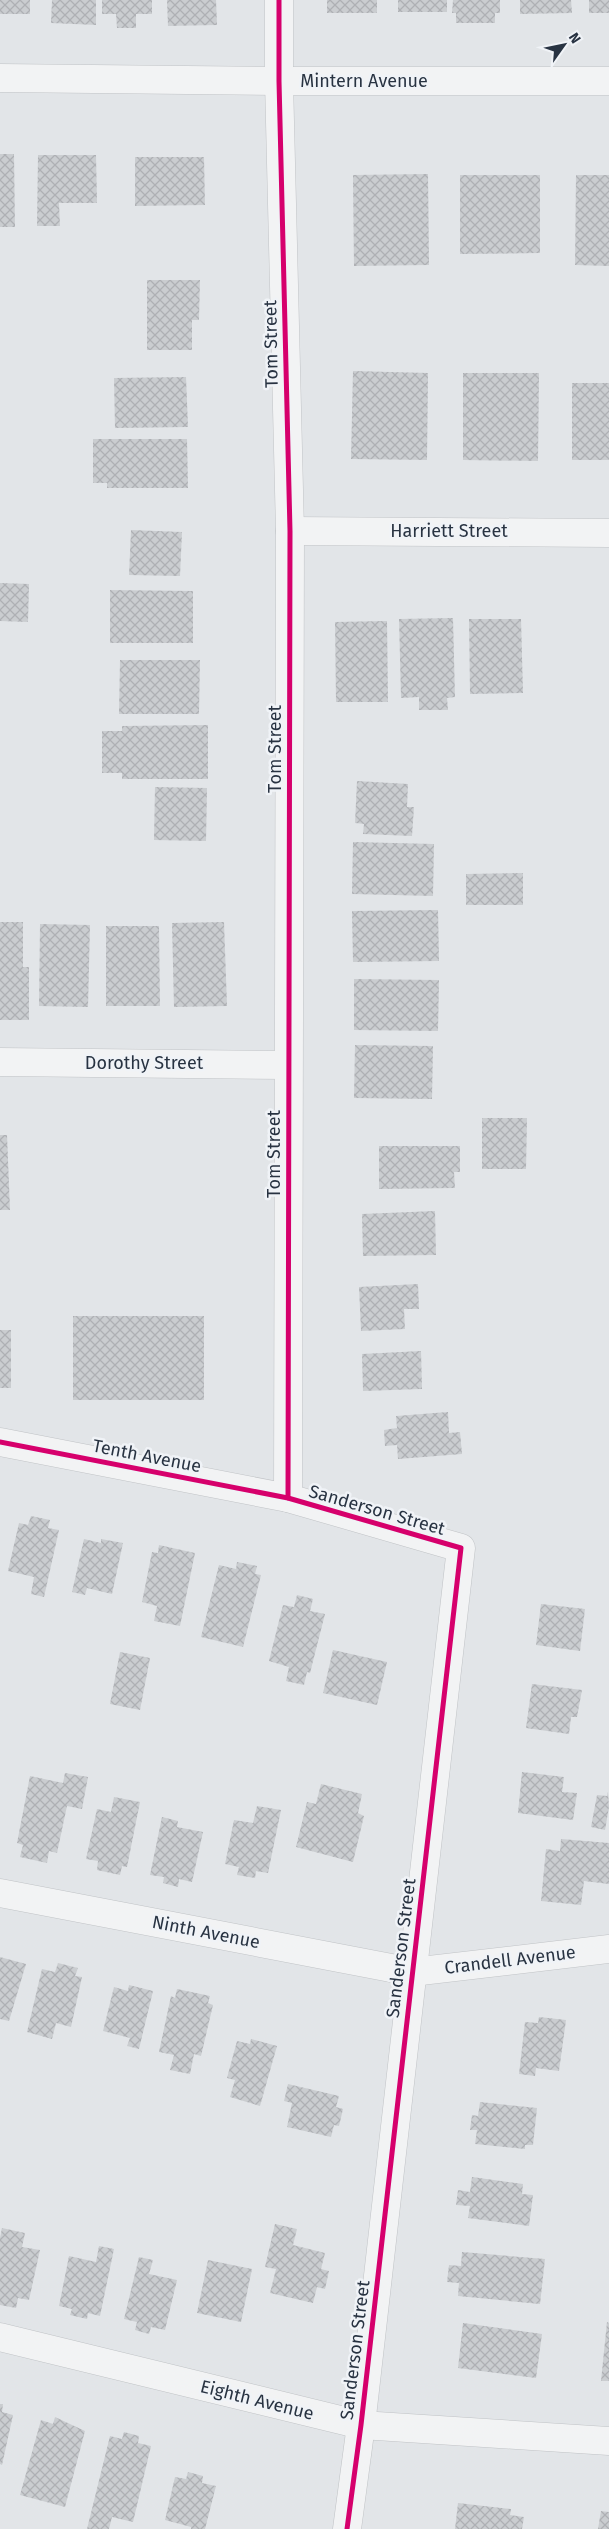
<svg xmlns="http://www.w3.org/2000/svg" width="609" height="2529" font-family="'Fira Sans',sans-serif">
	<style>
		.building { fill: url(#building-cross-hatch) }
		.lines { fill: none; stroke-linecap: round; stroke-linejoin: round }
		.minor-casing { stroke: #c0c3c6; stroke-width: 29 }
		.minor { stroke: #f2f3f4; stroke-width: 28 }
		.cycleway-casing { stroke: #f0f3f7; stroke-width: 8 }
		.cycleway { stroke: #d6006c; stroke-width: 5 }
		.labels { text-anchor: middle; stroke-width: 5; stroke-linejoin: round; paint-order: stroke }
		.street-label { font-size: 18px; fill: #283342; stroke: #f0f3f7 }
	</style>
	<defs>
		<pattern id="building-cross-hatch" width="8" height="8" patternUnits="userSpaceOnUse" patternTransform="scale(1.25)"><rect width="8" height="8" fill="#cacdd0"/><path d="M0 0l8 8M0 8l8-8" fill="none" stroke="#aeb0b4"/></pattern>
	</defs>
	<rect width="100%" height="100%" fill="#e2e5e8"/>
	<g class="building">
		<rect x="0" y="0" width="30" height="14"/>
		<path d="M52,0H96V25L51,23Z"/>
		<path d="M102,0H152V14H136V28H117L116,14H102Z"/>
		<path d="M167,0H216L217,25L168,26Z"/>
		<rect x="327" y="0" width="50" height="13"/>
		<rect x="398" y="0" width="49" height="12"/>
		<path d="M453,0H500V13H495V23H456V13H452Z"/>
		<path d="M520,0H571L572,13L520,14Z"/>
		<rect x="589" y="0" width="20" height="13"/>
		<path d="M0,154H14L15,227H0Z"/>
		<path d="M38,155H96L97,203H59L60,226H37Z"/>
		<path d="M135,157H204L205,205L135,206Z"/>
		<path d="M428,174L429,265L354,266L353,175Z"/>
		<path d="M460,175H540V253L460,254Z"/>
		<path d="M576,175H609V266L575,265Z"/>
		<path d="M147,280H200L199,320H192V350H147Z"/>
		<path d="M353,371L428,373L427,460L351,459Z"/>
		<path d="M463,373H539L538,461L463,460Z"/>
		<path d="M186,377L188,427L115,428L114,378Z"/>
		<rect x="572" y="383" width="37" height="77"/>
		<path d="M93,439H187L188,488H107V483H93Z"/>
		<path d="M131,530L182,532L180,576L129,575Z"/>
		<path d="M0,583L29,584L28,622L0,621Z"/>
		<path d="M110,590L193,591V643H110Z"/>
		<path d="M453,618L455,697L447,698L448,710H419V697L401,698L399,619Z"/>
		<path d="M469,619H521L523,693L470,694Z"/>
		<path d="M387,621L388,702H336L335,622Z"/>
		<path d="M120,660H200L199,714H119Z"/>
		<path d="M208,725V779H122V773H102V731H122V726Z"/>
		<path d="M357,781L408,784L407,807H414L412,836L363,834L364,824L355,823Z"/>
		<path d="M155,787L207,788L206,841L154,840Z"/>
		<path d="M353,842L434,844L433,896L352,894Z"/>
		<path d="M523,873V905H466V874Z"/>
		<path d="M438,910L439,961L353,962L352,911Z"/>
		<path d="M0,922H23V967H29V1020H0Z"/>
		<path d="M224,922L227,1006L174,1007L172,923Z"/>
		<path d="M40,924L90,925L88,1007L39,1006Z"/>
		<path d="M106,926H159L160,1006H106Z"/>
		<path d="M354,979L439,980L438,1031L354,1030Z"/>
		<path d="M355,1045L433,1046L432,1099L354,1098Z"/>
		<path d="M482,1118H527L526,1169H482Z"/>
		<path d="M0,1135H7L10,1210H0Z"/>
		<path d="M379,1146H460V1172H454L455,1188L379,1189Z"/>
		<path d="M435,1211L436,1255L363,1256L362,1214Z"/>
		<path d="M418,1284L419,1309H404L405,1329L361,1331L359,1287Z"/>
		<rect x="73" y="1316" width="131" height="84"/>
		<rect x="0" y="1330" width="11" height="58"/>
		<path d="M421,1351L422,1389L363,1391L362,1354Z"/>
		<path d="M448,1412L449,1433L460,1432L462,1454L398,1459L397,1445L385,1446L384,1430L397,1428L396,1416Z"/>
		<path d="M31,1516L50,1520L48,1528L59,1530L44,1597L31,1594L34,1577L8,1571L19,1523L28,1525Z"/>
		<path d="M84,1539L101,1543V1539L123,1543L112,1594L87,1588L85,1595L72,1592Z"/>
		<path d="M159,1545L195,1553L180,1626L154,1621L157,1606L142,1602L152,1552L158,1553Z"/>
		<path d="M237,1562L257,1566L255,1574L261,1575L243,1647L201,1637L219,1565L236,1569Z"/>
		<path d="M297,1595L313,1599L310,1611L325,1614L310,1673L307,1672L304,1685L286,1681L289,1667L269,1661L283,1605L294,1607Z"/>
		<path d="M541,1604L585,1609L580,1651L536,1645Z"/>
		<path d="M333,1650L387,1662L377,1705L323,1693Z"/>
		<path d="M120,1652L150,1658L140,1710L110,1704Z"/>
		<path d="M532,1684L582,1690L577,1717H571L569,1734L526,1728Z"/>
		<path d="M522,1772L564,1777L562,1792L577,1793L573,1820L518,1813Z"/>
		<path d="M65,1773L88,1777L82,1809L67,1806L57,1853L49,1851L47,1863L20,1857L23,1845L17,1843L30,1776L63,1783Z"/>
		<path d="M321,1784L362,1794L358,1813L364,1816L353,1862L296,1847L307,1802L316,1804Z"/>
		<path d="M608,1792L609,1807L605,1830L591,1827L597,1795L607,1796Z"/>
		<path d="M114,1797L140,1802L127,1867L122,1866L120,1875L97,1870L98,1861L86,1859L97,1809L111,1812Z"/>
		<path d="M257,1806L281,1810L268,1873L256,1871L255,1878L237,1875L239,1867L225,1864L234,1820L253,1823Z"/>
		<path d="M162,1817L178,1821L177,1827L203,1832L192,1882L179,1879L178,1887L163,1883L164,1877L150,1875Z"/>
		<path d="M561,1839L609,1843V1884L584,1881L581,1905L541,1901L546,1849L560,1851Z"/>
		<path d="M0,1957L26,1964L9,2021L0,2019Z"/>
		<path d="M58,1963L78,1968L75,1976L82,1977L71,2027L56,2023L52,2039L27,2032L42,1969L55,1972Z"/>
		<path d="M129,1985L153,1991L139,2049L127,2046L130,2038L103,2031L114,1987L128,1991Z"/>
		<path d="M177,1989L210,1996L208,2003L213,2005L201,2056L194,2054L190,2074L170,2070L174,2055L159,2052L171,1996L175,1998Z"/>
		<path d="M539,2017L566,2020L559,2071L536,2068L535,2076L519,2074L525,2022L538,2023Z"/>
		<path d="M251,2039L277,2046L260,2106L230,2097L235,2080L227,2078L237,2041L250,2044Z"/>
		<path d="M288,2084L339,2096L336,2107L343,2109L339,2126L334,2125L331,2137L287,2127L292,2103L284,2101Z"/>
		<path d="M480,2102L537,2108L533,2145H525V2149L475,2144L477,2130H470L472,2115L478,2116Z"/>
		<path d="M472,2177L523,2184L522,2194L533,2195L529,2226L468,2218L470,2206L456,2205L458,2190L470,2192Z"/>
		<path d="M275,2224L297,2229L293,2245L325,2253L321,2269L329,2271L325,2289L317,2287L313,2303L270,2293L276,2269L265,2267Z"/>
		<path d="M2,2228L25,2233L22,2247L40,2250L29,2300L18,2298L16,2308L0,2305V2238Z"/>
		<path d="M99,2246L114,2249L100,2316L88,2313L87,2319L70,2315L72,2309L59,2306L69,2256L96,2262Z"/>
		<path d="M462,2252L545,2259L540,2304L458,2296L459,2283L447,2282L449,2265L461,2266Z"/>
		<path d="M139,2257L153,2260L149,2274L177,2280L165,2330L151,2327L149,2334L135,2330L137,2322L124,2319Z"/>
		<path d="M208,2260L252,2269L241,2322L197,2313Z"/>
		<path d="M607,2322L609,2323V2381H601Z"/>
		<path d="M463,2323L542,2334L536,2378L458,2368Z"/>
		<path d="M0,2404H3L2,2412L13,2415L2,2465L0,2464Z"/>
		<path d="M55,2417L85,2431L65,2507L20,2495L41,2420L53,2424Z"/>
		<path d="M124,2432L139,2436L138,2443L151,2446L133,2522L112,2517L109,2529H87L110,2436L122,2439Z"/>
		<path d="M188,2472L203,2476L202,2483L216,2486L205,2529H191V2527L165,2520L175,2477L186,2479Z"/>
		<path d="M458,2503L511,2509L510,2515L524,2517L522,2529H455Z"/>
		<path d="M601,2511L609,2512V2529H598Z"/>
	</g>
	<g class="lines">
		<g class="minor-casing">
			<g id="minor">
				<path d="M279,0V81L290,531L288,1498"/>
				<path d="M0,78L279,81H609"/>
				<path d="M290,531L609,533"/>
				<path d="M0,1062L288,1065"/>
				<path d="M0,1442L288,1498L461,1548L361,2425L347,2529"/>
				<path d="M0,1893L412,1972L609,1949"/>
				<path d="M0,2337L361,2425L609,2441"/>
			</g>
		</g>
		<use href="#minor" class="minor"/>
		<g class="cycleway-casing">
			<g id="cycleway">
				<path d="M279,0V81L290,531L288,1498"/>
				<path d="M0,1442L288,1498L461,1548L361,2425L347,2529"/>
			</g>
		</g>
		<use href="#cycleway" class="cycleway"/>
	</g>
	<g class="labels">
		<g class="street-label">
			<text x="364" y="87">Mintern Avenue</text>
			<text transform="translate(271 344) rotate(-91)" y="6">Tom Street</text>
			<text x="449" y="537">Harriett Street</text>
			<text transform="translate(275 749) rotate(-90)" y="6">Tom Street</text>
			<text x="144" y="1069">Dorothy Street</text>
			<text transform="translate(274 1154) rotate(-90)" y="6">Tom Street</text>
			<text transform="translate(147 1456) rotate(11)" y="6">Tenth Avenue</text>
			<text transform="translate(377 1510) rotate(16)" y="6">Sanderson Street</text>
			<text transform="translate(206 1932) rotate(11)" y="6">Ninth Avenue</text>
			<text transform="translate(401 1948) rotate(-83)" y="6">Sanderson Street</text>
			<text transform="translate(510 1960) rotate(-7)" y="6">Crandell Avenue</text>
			<text transform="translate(355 2350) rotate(-83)" y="6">Sanderson Street</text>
			<text transform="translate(257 2400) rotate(14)" y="6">Eighth Avenue</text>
		</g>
	</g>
	<g transform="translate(564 45) rotate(57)" stroke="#f0f3f7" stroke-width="4" paint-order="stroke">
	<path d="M0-4L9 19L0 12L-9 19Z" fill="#283342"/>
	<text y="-8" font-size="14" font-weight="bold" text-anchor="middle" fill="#283342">N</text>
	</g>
</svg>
